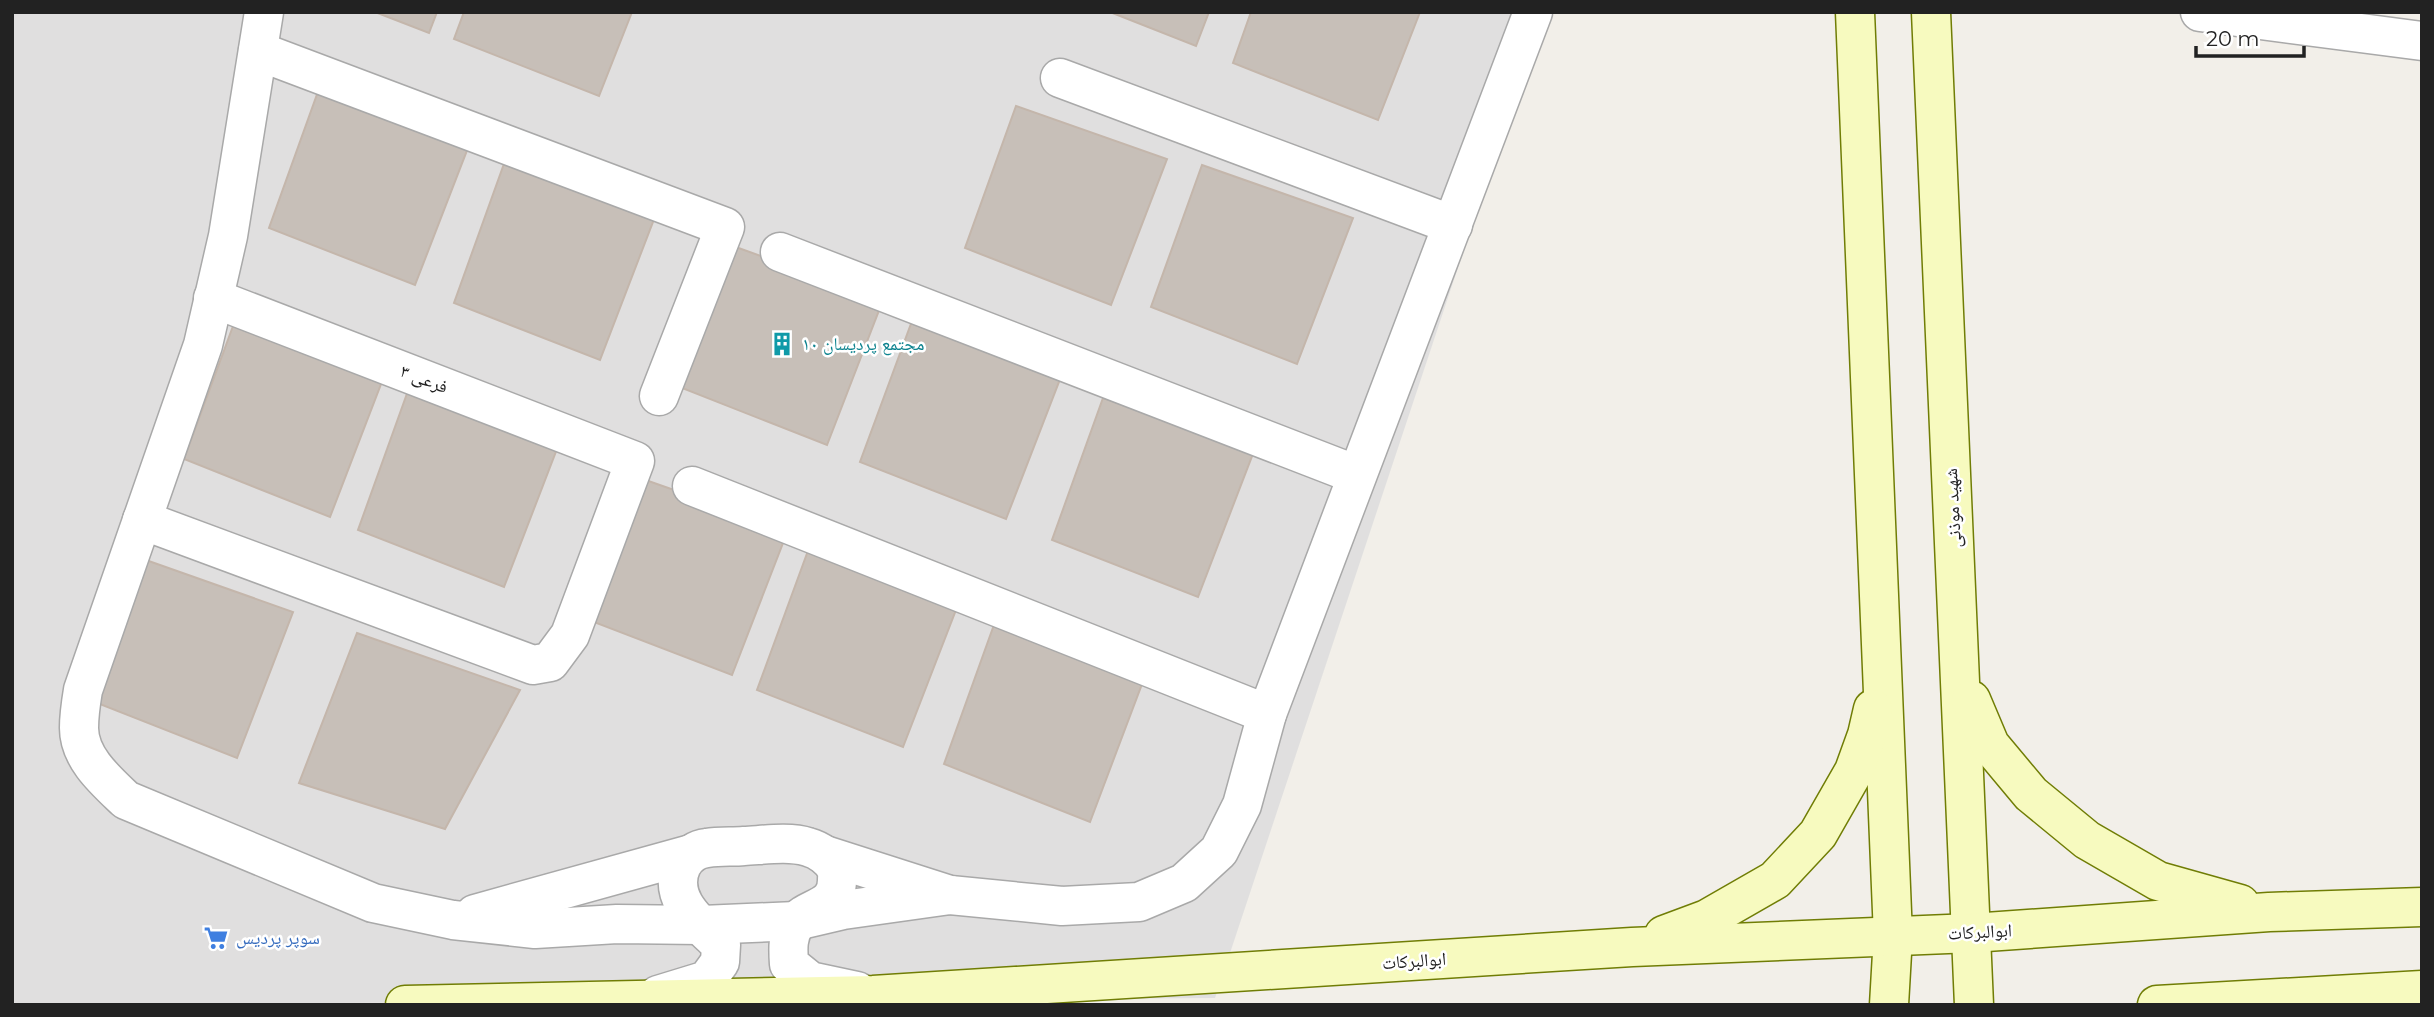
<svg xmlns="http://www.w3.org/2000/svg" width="2434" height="1017" font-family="Montserrat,'Noto Naskh Arabic',sans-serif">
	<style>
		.residential { fill: #e0dfdf }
		.building { fill: #c7bfb8; stroke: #c4b6ab; stroke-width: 2 }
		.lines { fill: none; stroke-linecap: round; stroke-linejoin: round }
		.street-casing { stroke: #a9a9a9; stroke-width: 41 }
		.secondary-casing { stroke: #707d05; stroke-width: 41 }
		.street { stroke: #fff; stroke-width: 38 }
		.secondary { stroke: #f7fabf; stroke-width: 38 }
		.labels { text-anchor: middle; stroke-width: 5; stroke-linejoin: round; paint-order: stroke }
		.culture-label { font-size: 18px; fill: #0d838f; stroke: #fff; text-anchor: start }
		.street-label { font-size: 18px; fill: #222; stroke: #fff }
		.shop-label { font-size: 18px; fill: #366cbe; stroke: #fff; text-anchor: start }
	</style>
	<rect width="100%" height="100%" fill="#f2efe9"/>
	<path class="residential" d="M12,12H1543L1215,998L12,1005Z"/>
	<g class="building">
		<path d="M375,12H437L429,33Z"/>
		<path d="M464,12H632L599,96L454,39Z"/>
		<path d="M1110,12H1209L1196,46Z"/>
		<path d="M1251,12H1420L1378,120L1233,63Z"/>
		<path d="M320,86L471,140L415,285L269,228Z"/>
		<path d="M1016,106L1167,159L1111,305L965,248Z"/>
		<path d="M505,161L656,214L600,360L454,303Z"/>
		<path d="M1202,165L1353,218L1297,364L1151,307Z"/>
		<path d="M733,246L883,300L827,445L682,388Z"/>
		<path d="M236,318L386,371L330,517L184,459Z"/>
		<path d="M912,321L1062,374L1006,519L860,462Z"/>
		<path d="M409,388L560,441L504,587L358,530Z"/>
		<path d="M1103,398L1254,451L1198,597L1052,540Z"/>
		<path d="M637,477L788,530L732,675L586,619Z"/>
		<path d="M809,548L959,602L903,747L757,690Z"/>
		<path d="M143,559L293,612L237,758L92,701Z"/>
		<path d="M995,622L1145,676L1090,822L944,764Z"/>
		<path d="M357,633L520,690L445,829L299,783Z"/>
	</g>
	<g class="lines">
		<g class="street-casing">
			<g id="street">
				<path d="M264,12L228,236L203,345L83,690C81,702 79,716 79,728C79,758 106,781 126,800L373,903L453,920L535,929L617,924L702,925L796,921L843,910L950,895"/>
				<path d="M2200,12L2422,41"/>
				<path d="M258,51L725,227L659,396"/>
				<path d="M1060,78L1453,225"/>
				<path d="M780,252L1357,475"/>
				<path d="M692,486L1267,714"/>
				<path d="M142,520L533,665L550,662L570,635L635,461L213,298"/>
				<path d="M825,855L950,895L1062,906L1139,902L1184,883L1219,851L1242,805L1267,714L1533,12"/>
				<path d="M475,914L691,854"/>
				<path d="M658,995L707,980L720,962L721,945C700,924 666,899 682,865C687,856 696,849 707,848C719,846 732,847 744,846C764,845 789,841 808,847C819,850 831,858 836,869C838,872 837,876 837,880C837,910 806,906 796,923C787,936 788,949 789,964L810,981L857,991"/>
			</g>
		</g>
		<g class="secondary-casing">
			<g id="secondary">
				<path d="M1855,12L1893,936L1889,1005"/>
				<path d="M1931,12L1974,1005"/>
				<path d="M1971,700L1990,745L2031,794L2087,840L2158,881L2240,904"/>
				<path d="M1664,935L1707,919L1775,880L1818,834L1854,771L1867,735L1873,709"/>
				<path d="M405,1005L873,995L1632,947L1972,933L2269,912L2422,907"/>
				<path d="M2157,1005L2422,990"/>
			</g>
		</g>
		<use href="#street" class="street"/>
		<use href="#secondary" class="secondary"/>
	</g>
	<defs>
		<g id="building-bare" transform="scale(1.89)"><path d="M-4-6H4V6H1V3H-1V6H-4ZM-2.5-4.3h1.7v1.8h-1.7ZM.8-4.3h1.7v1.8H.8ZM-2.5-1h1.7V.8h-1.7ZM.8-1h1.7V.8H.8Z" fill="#0f9aa8" stroke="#fff" stroke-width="2.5" paint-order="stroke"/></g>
		<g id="supermarket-bare" transform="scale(1.89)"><path d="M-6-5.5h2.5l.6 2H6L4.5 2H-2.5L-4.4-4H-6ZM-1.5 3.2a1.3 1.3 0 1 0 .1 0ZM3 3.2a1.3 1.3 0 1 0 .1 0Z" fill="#3f7fe0" stroke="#fff" stroke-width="2.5" paint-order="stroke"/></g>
	</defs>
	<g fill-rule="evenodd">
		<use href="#building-bare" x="782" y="344"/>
		<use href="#supermarket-bare" x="216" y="938"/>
	</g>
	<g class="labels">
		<g class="culture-label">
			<text x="802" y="350">مجتمع پردیسان ۱۰</text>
		</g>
		<g class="street-label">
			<text transform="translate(424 379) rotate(21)" y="6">فرعی ۳</text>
			<text transform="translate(1953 508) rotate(-93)" y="6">شهید موذنی</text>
			<text transform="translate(1980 932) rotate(-3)" y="6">ابوالبرکات</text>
			<text transform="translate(1414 961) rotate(-4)" y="6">ابوالبرکات</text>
		</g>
		<g class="shop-label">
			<text x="236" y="944">سوپر پردیس</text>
		</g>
	</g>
	<rect width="2434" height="1017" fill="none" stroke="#222222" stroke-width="28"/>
	<path d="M2196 46v10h108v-10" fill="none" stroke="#222222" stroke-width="3.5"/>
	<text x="2206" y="46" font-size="21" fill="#222222" stroke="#ffffff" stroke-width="5" paint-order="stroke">20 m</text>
</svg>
